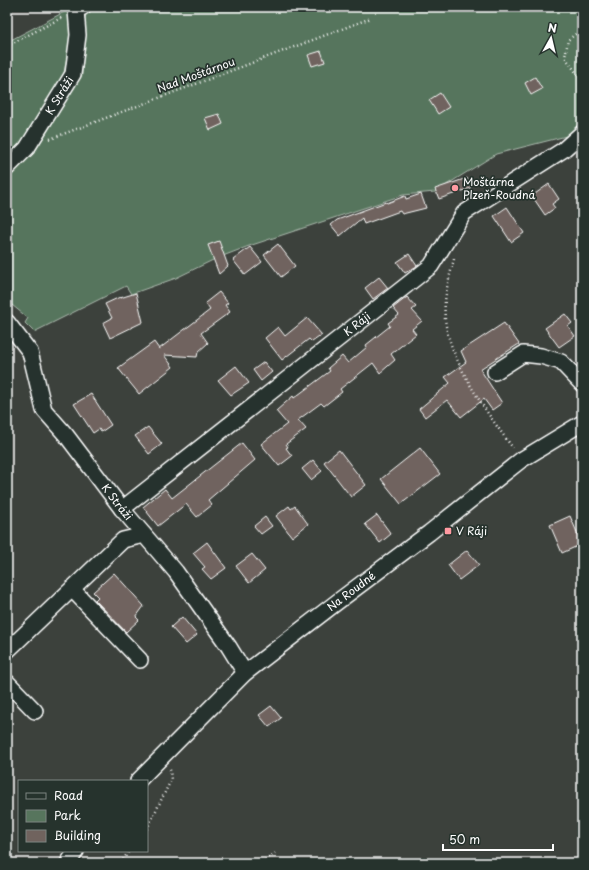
<svg xmlns="http://www.w3.org/2000/svg" width="589" height="870" font-family="'Playpen Sans',sans-serif">
	<style>
		.green { fill: #57755d; stroke: #abbaae }
		.building { fill: #70635e; stroke: #fff }
		.lines { fill: none; stroke-linecap: round; stroke-linejoin: round }
		.minor-casing { stroke: #fff; stroke-width: 18 }
		.path { stroke: #fff; stroke-width: 2.5; stroke-dasharray: 1 3; stroke-linecap: butt }
		.minor { stroke: #26332d; stroke-width: 15 }
		.poi-dot { fill: #ff9aa2; stroke: #26332d; stroke-width: 1.5 }
		.labels { text-anchor: middle; stroke-width: 3.5; stroke-linejoin: round; paint-order: stroke }
		.street-label { font-size: 11px; fill: #fff; stroke: #26332d }
		.poi-label { font-size: 11px; fill: #fff; stroke: #26332d; text-anchor: start }
	</style>
	<rect width="100%" height="100%" fill="#3c413c"/>
	<filter id="ink" filterUnits="userSpaceOnUse"><feTurbulence type="fractalNoise" baseFrequency=".025" numOctaves="2"/><feDisplacementMap in="SourceGraphic" scale="8" xChannelSelector="R" yChannelSelector="G"/><feConvolveMatrix kernelMatrix="1 2 1 2 8 2 1 2 1" color-interpolation-filters="sRGB"/></filter>
	<g filter="url(#ink)">
		<g class="green">
			<path d="M96,7H582V132L496,154L435,192L403,195L249,246L215,259L176,278L131,294L126,286L34,332L25,323L28,318L7,301V176L36,150L82,75L84,21L87,11Z"/>
			<path d="M66,11L73,23L63,79L26,142L7,159V42Z"/>
		</g>
		<g class="building">
			<path d="M321,51L325,62L312,66L308,55Z"/>
			<path d="M535,77L542,89L531,95L525,83Z"/>
			<path d="M440,93L449,107L438,114L429,100Z"/>
			<path d="M219,114L223,124L210,130L205,118Z"/>
			<path d="M467,178L471,188L439,199L435,189Z"/>
			<path d="M549,184L559,199L552,204L555,208L545,215L532,196Z"/>
			<path d="M421,194L426,208L402,214L400,211L364,224L362,218L340,236L331,225L337,220L386,202L387,203L405,196L406,199Z"/>
			<path d="M507,207L524,233L511,242L494,216Z"/>
			<path d="M219,241L228,266L219,274L208,245Z"/>
			<path d="M278,244L295,266L281,277L264,255Z"/>
			<path d="M250,247L262,262L245,275L233,260Z"/>
			<path d="M409,254L417,266L405,273L397,262Z"/>
			<path d="M379,277L388,288L373,299L365,288Z"/>
			<path d="M219,292L228,303L225,305L230,312L201,333L208,343L198,352L197,357L164,355L173,367L139,394L118,368L154,342L159,349L210,310L205,303Z"/>
			<path d="M136,293L143,322L110,338L103,323L112,318L105,304L120,297V298Z"/>
			<path d="M407,297L416,307L412,310L422,321L412,329L416,334L391,354L395,360L380,373L373,363L340,389L342,392L324,406L321,403L298,420L306,429L286,444L288,447L286,448L292,456L279,466L261,444L287,424L276,411L293,396L294,398L330,371L328,368L342,356L348,363L367,347L366,345L390,326L388,323L399,315L393,308Z"/>
			<path d="M565,314L572,323L568,326L575,336L559,347L545,328Z"/>
			<path d="M307,318L322,335L312,342L309,339L282,360L265,338L278,327L285,336Z"/>
			<path d="M504,323L519,344L480,369L502,403L492,410L484,399L461,417L447,400L425,417L419,409L450,383L445,377L466,362L461,351Z"/>
			<path d="M264,362L272,372L261,381L253,370Z"/>
			<path d="M236,366L249,383L231,395L218,380Z"/>
			<path d="M91,394L111,425L101,432L99,429L93,433L74,404Z"/>
			<path d="M148,427L162,444L149,454L135,436Z"/>
			<path d="M242,443L255,460L208,500L212,505L197,517L186,504L158,526L143,507L165,489L172,498Z"/>
			<path d="M420,448L440,474L401,504L381,479Z"/>
			<path d="M339,450L366,485L351,497L324,462Z"/>
			<path d="M313,460L322,471L311,480L302,469Z"/>
			<path d="M289,506L291,509L295,506L308,524L292,537L276,516Z"/>
			<path d="M377,515L391,534L380,543L365,524Z"/>
			<path d="M570,516L582,544L562,553L550,525Z"/>
			<path d="M265,517L272,526L261,534L254,526Z"/>
			<path d="M207,542L226,568L211,579L202,569L205,567L193,553Z"/>
			<path d="M467,550L479,565L459,580L448,565Z"/>
			<path d="M252,554L265,570L249,583L236,566Z"/>
			<path d="M114,573L144,606L136,617L139,620L126,632L95,600L98,597L93,592Z"/>
			<path d="M182,617L197,635L186,644L171,627Z"/>
			<path d="M271,706L281,718L269,727L259,715Z"/>
		</g>
		<g class="lines">
			<g class="minor-casing">
				<g id="minor">
					<path id="s1" d="M7,168L27,148L73,74L78,35L76,10L83,7"/>
					<path id="s2" d="M7,322L30,352L44,410L66,435L122,509L176,572L229,647L245,673"/>
					<path d="M495,372L523,354L541,356L561,362L582,384"/>
					<path id="s3" d="M122,509L431,266L464,213L563,150L582,133"/>
					<path d="M72,589L140,660"/>
					<path d="M7,651L123,540L144,535"/>
					<path d="M7,682L35,711"/>
					<path id="s4" d="M138,781L245,673L337,602L429,533L521,460L582,423"/>
					<path d="M68,863L76,851"/>
				</g>
			</g>
			<g class="path">
				<path d="M582,29L568,40L565,57L582,81"/>
				<path d="M7,46L63,17"/>
				<path d="M50,139L371,18"/>
				<path d="M454,259C449,279 443,298 445,319C449,360 488,415 513,448"/>
				<path d="M147,829L171,780L170,769"/>
				<path d="M121,863L129,851"/>
				<path d="M262,863L275,853"/>
			</g>
			<use href="#minor" class="minor"/>
		</g>
	</g>
	<g class="poi-dot">
		<circle cx="455" cy="188" r="4"/>
		<rect x="444" y="527" width="8" height="8" rx="2"/>
	</g>
	<g class="labels">
		<g class="street-label">
			<text transform="translate(196 75) rotate(-20)" y="4">Nad Moštárnou</text>
			<text dy="4" stroke="none"><textPath href="#s1" startOffset="90">K Stráži</textPath></text>
			<text dy="4" stroke="none"><textPath href="#s3" startOffset="299">K Ráji</textPath></text>
			<text dy="4" stroke="none"><textPath href="#s2" startOffset="215">K Stráži</textPath></text>
			<text dy="4" stroke="none"><textPath href="#s4" startOffset="286">Na Roudné</textPath></text>
		</g>
		<g class="poi-label">
			<text x="463" y="186">Moštárna<tspan x="463" dy="13">Plzeň-Roudná</tspan></text>
			<text x="456" y="535">V Ráji</text>
		</g>
	</g>
	<rect width="589" height="870" fill="none" stroke="#26332d" stroke-width="24"/>
	<rect x="12" y="12" width="565" height="846" fill="none" stroke="#fff" stroke-width="1.5" filter="url(#ink)"/>
	<rect x="18" y="780" width="130" height="72" fill="#26332d" stroke="#7d8581"/>
	<rect x="26" y="793" width="20" height="6" fill="#26332d" stroke="#7d8581"/>
	<text x="54" y="800" font-size="12" fill="#ffffff">Road</text>
	<rect x="26" y="810" width="20" height="12" fill="#57755d" stroke="#7d8581"/>
	<text x="54" y="820" font-size="12" fill="#ffffff">Park</text>
	<rect x="26" y="830" width="20" height="12" fill="#70635e" stroke="#7d8581"/>
	<text x="54" y="840" font-size="12" fill="#ffffff">Building</text>
	<g transform="translate(551 38) rotate(8)" stroke="#26332d" stroke-width="3" paint-order="stroke">
	<path d="M0-3L7 15L0 10L-7 15Z" fill="#ffffff"/>
	<text y="-6" font-size="11" font-weight="bold" text-anchor="middle" fill="#ffffff">N</text>
	</g>
	<path d="M443 844v6h110v-6" fill="none" stroke="#ffffff" stroke-width="2"/>
	<text x="449" y="844" font-size="12" fill="#ffffff" stroke="#26332d" stroke-width="3" paint-order="stroke">50 m</text>
</svg>
